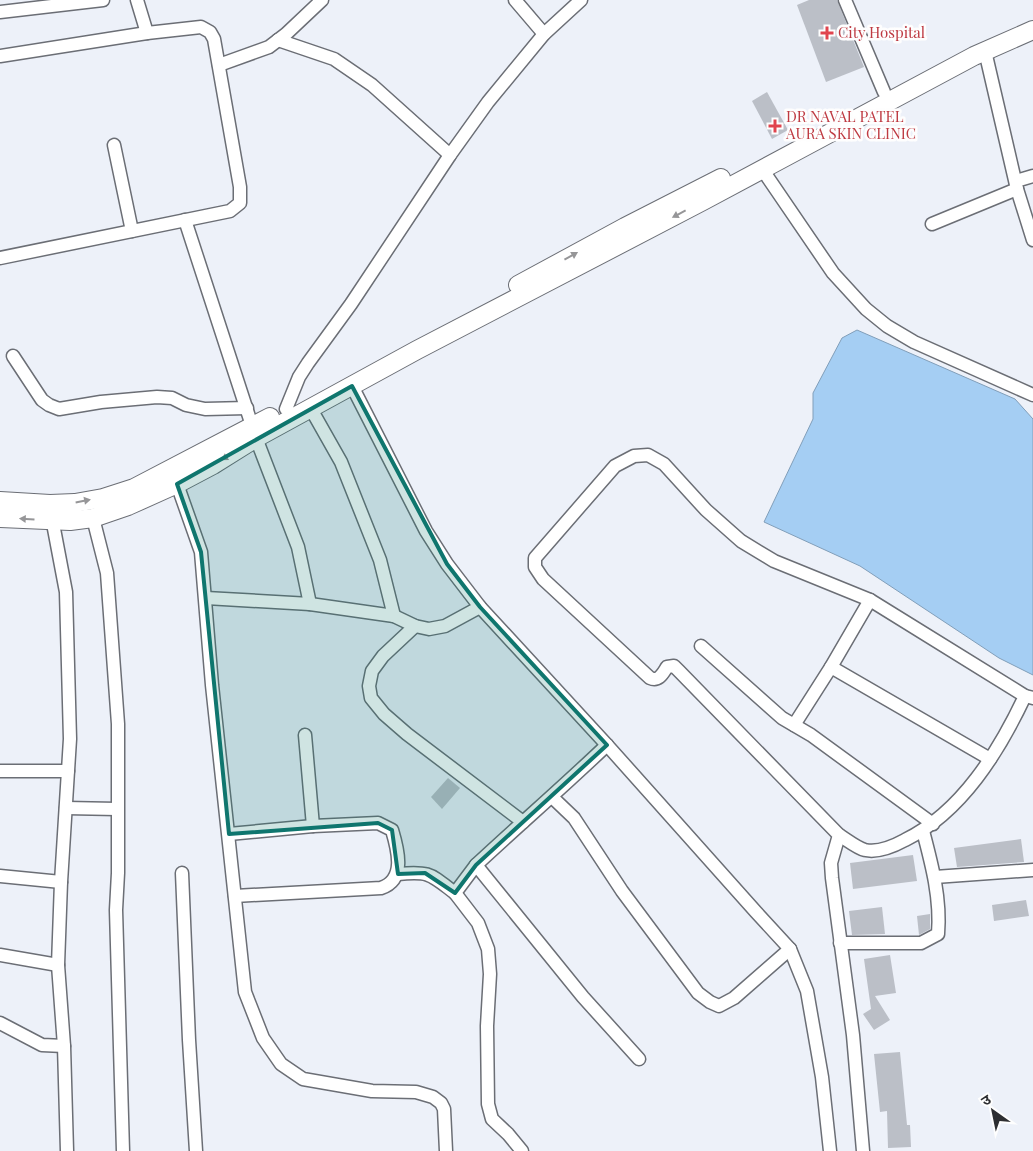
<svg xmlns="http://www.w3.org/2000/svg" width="1033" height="1151" font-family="'Playfair Display','Noto Sans Devanagari',serif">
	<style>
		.water { fill: #a5cef3; stroke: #819eb9 }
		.building { fill: #bbbfc7 }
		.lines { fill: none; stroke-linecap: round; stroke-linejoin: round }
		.street-casing { stroke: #6b6e75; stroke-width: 15 }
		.secondary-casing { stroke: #6b6e75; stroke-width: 20 }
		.street { stroke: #fff; stroke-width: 12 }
		.secondary { stroke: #fff; stroke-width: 18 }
		.oneway { fill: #969698 }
		.marked { fill: #0f766e; fill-opacity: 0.2; stroke: #0f766e; stroke-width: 4; stroke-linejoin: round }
		.health-dot { fill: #e0444e; stroke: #fefefe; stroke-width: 2 }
		.labels { text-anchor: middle; stroke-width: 5; stroke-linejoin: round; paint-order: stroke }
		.health-label { font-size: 15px; fill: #be3a42; stroke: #fefefe; text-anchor: start }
	</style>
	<rect width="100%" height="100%" fill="#edf1f9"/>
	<path class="water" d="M857,330L1015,399L1033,419V675L999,658L860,566L764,522L813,419V393L842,338Z"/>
	<g class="building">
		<path d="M809,0H837L864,67L826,82L797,5Z"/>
		<path d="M767,92L788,130L772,139L752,101Z"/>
		<path d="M448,778L460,788L442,809L431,797Z"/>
		<path d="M1021,839L1024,862L957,867L954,848Z"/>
		<path d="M913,855L917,881L853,889L850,863Z"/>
		<path d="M1026,900L1029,916L994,921L992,905Z"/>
		<path d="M882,907L885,934L852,935L849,911Z"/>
		<path d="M930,914V929L919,935L917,916Z"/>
		<path d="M890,955L896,993L875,996L890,1020L874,1030L863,1014L871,1009L864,959Z"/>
		<path d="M900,1052L907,1125H910L911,1147L888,1148L887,1111L880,1112L874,1054Z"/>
	</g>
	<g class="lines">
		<g class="street-casing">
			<g id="street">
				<path d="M137,0L147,33"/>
				<path d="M515,0L544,34"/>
				<path d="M845,0L884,92"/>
				<path d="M0,12L103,0"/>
				<path d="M278,40L334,59L372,85L450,155"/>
				<path d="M985,51L1017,189L1033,240"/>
				<path d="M0,56L147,33L201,27L210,32L214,39L240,187V203L230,211L0,258"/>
				<path d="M219,65L269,47L286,34L322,0"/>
				<path d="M114,145L132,231"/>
				<path d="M762,169L833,273L866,309L887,326L914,342L1033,395"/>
				<path d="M1016,181L1033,176"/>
				<path d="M185,220L256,438L298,547L310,604"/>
				<path d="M932,224L1017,189"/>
				<path d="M13,356L42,400L49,405L59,409L101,402L157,397L172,398L186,405L205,409L247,408"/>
				<path d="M352,386L426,531L447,564L480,607L607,745L756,912L790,949L807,991L822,1077L830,1151"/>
				<path d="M286,409L299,377L308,363L351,304L450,155L488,102L544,34L581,0"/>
				<path d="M311,409L341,462L380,560L394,616"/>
				<path d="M177,484L201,552L212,685L245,992L263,1038L281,1064L303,1079L372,1091L416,1092L433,1097L441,1103L444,1109L446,1151"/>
				<path d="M51,513L66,592L70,739L61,882L58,965L64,1046L67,1151"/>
				<path d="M93,518L107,573L118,724V873L116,910L123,1151"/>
				<path d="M206,598L310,604L394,616L415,626L429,629L445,626L480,607"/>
				<path d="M415,626L383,656L372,671L369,686L371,698L384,714L407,734L523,822"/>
				<path d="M701,646L782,718L811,735L933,824"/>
				<path d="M831,667L990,759"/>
				<path d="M794,725L831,667L870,600"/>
				<path d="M305,735L313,826"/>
				<path d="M607,745C564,786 519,825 476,865L583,997L639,1059"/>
				<path d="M0,771H68"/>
				<path d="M552,797L574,818L622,891L698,993L710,1002L719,1006L734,998L790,949"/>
				<path d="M66,808L117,809"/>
				<path d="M229,834L313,826L378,823L392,830C398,850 406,880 381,888L235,896"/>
				<path d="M839,835C846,839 857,848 865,850C879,853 894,846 905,840C962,812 999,751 1025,696"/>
				<path d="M476,865L455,893L478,923L488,949L490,974L487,1026L488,1104L492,1119L508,1134L522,1151"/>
				<path d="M182,873L189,1040L196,1151"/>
				<path d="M398,874C430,871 430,874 455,893"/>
				<path d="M0,876L61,882"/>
				<path d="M935,877L1033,870"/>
				<path d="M840,943H921L938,934C941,899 932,865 923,831"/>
				<path d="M0,955L58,965"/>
				<path d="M0,1023L42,1045L64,1046"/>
				<path d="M863,1151L853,1035L832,878L831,863L839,835L679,671L674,666L667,667C663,673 659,682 650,678L543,579L535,567V558L615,466L634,456L648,455L664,464L706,510L741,541L774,561L870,600L1025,696L1033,698"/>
			</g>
		</g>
		<g class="secondary-casing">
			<g id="secondary">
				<path d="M518,285L625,227L721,178"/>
				<path d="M0,501L50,504L75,503L103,498L134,488L270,417"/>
				<path d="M0,518L70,521L93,518L128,506L177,484L213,465L256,438L417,350L703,201L974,56L1033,30"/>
			</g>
		</g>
		<use href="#street" class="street"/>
		<use href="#secondary" class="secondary"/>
	</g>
	<defs><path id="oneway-solid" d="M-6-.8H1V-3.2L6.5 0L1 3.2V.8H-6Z" transform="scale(1.25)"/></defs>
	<g class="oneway">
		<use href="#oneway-solid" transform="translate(679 214) rotate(152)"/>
		<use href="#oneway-solid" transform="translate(571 256) rotate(-29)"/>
		<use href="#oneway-solid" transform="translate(228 456) rotate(148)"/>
		<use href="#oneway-solid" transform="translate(83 501) rotate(-11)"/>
		<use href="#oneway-solid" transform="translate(27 519) rotate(-177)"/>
	</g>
	<path class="marked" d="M352,386L447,564L480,607L607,745L476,865L455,893L425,873L398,874L392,830L378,823L229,834L201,552L177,484Z"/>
	<g class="health-dot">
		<path d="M824.5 25.5h5v5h5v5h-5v5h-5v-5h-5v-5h5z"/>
		<path d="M772.5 118.5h5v5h5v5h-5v5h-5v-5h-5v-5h5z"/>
	</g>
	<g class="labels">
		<g class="health-label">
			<text x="838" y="38">City Hospital</text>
			<text x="786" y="122">DR NAVAL PATEL<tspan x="786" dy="17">AURA SKIN CLINIC</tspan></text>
		</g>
	</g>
	<g transform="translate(993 1111) rotate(327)" stroke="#fefefe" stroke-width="4" paint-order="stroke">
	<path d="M0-4L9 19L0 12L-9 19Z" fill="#2d2e31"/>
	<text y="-8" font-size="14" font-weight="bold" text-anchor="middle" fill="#2d2e31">उ</text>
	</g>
</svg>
